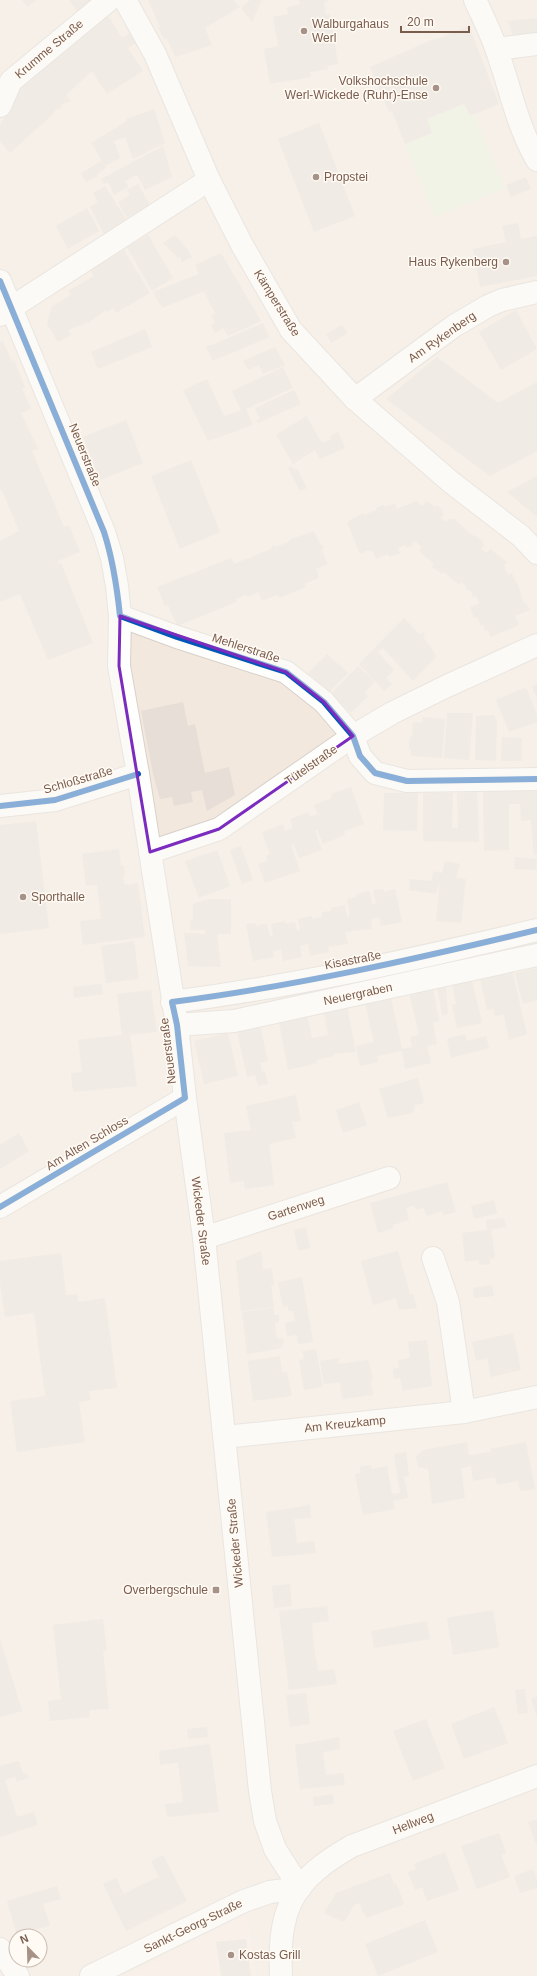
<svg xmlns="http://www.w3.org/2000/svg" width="537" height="1976" font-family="Arial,sans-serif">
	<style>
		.residential { fill: #f2e8de; fill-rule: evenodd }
		.commercial { fill: #f6e8e1 }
		.green { fill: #e7f0db }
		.building { fill: #e6ded7 }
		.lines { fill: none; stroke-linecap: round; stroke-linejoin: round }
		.minor-casing { stroke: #d7d1cb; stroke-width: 24 }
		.minor { stroke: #fefefd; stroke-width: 22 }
		.cycleway-casing { stroke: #fffaf3; stroke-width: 8 }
		.cycleway { stroke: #0057b8; stroke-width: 6 }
		.marked { fill: none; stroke: #7b2cbf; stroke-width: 3; stroke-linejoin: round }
		.poi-dot { fill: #a69286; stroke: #fffaf3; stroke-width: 1.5 }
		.labels { text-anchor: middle; stroke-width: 3; stroke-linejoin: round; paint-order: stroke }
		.poi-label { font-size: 12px; fill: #7a5c4d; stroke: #fffaf3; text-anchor: start }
		.street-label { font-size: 12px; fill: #7a5c4d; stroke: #fffaf3 }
	</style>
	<rect width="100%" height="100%" fill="#f9f5f0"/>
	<path class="residential" d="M0,0H537V1976H0ZM16,1936H40V1960H16Z"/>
	<path class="commercial" d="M244,1916L248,1923L256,1976H127Z"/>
	<path class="green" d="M464,104L469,116L474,114L505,188L435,217L405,144L432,133L427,119Z"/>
	<g class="building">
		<path d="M22,0H37L27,7Z"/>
		<path d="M69,0H99L80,15Z"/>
		<path d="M148,0H233L240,7L205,28L212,45L176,57L166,38L164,39L158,28L160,27Z"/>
		<path d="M250,0H262L252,22L241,8Z"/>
		<path d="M299,0H327L328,2H324L326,15L330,14L338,64L327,66L328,69L310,72L311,77L270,84L264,49L278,46L273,17L288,14L287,7L300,4Z"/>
		<path d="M107,14L122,38L130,33L136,43L128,48L143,71L107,94L92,71L66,95L71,101L62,104V107L54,111V113L10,153L0,141V125L24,81Z"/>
		<path d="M537,18V35L514,38L508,21Z"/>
		<path d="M469,26L499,104L470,116L464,104L427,119L432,133L405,144L392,111L389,112L370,67L436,38L437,39Z"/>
		<path d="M154,109L165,143L133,159L125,137L114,141L120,158L105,166L106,168L97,174L98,176L86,182L81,174L102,160L91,143L127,121L126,119Z"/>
		<path d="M319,123L355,216L314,232L278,139Z"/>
		<path d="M163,146L172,177L145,190L137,175L125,181L128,187L114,195L108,182L104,184L101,179Z"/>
		<path d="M526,177L531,189L511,197L506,185Z"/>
		<path d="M138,184L150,205L127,218L118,202L130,195L127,190Z"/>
		<path d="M105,186L127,221L105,236L90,207L98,202L93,193Z"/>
		<path d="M87,208L99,231L68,249L56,226Z"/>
		<path d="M518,223L521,239L537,236V276L480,287L473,249L506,242L502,226Z"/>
		<path d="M148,235L173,278L152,291L127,247Z"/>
		<path d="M175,235L188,250L192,257L182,262L180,257L178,258L163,243Z"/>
		<path d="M124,250L150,293L116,313L113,308L107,312L106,310L88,323L87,322L79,326L78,325L68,331L71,335L58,342L47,324L52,306L71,295L68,291L94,276L90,270Z"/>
		<path d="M221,253L261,321L228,336L223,328L215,333L211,326L215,323L211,315L215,313L204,292L207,290L162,308L153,292L199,274L195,265Z"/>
		<path d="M516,310L537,349L501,370L479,332Z"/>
		<path d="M263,323L270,337L212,361L206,346L212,345Z"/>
		<path d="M342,325L348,333L331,343L326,334Z"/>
		<path d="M145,329L152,347L98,369L91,352Z"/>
		<path d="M3,341L12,362L14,360L25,387L22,388L31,409L21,413L38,449L32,451L64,527L69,525L80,552L58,561L59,564L61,563L93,643L48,660L20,594L0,602V541L19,531L2,490H0V342Z"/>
		<path d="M275,347L285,365L263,374L259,365L248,370L243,361Z"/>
		<path d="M437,357L498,403L537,382V451L490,476L386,399Z"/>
		<path d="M283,367L293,388L246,409L253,425L208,441L183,390L207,379L224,416L241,410L232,391Z"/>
		<path d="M294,390L301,404L258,423L256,420L260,419L255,408Z"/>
		<path d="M306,416L322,443L332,439L330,436L338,432L345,448L320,459L315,450L293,464L276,435Z"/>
		<path d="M126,420L143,463L100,480L83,437Z"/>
		<path d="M191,460L220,532L180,549L151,476Z"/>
		<path d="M291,466L298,470L307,488L300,491L288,468Z"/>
		<path d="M537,476V517L507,492Z"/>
		<path d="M416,501L423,506L427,501L435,507L436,505L443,510L442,512L444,514L441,518L446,522L450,518L452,520L454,518L468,532L483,541L482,542L484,545L481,549L487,553L490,549L507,562L504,565L508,575L512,573L516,583L517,582L524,604L526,603L530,610L515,616L519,625L491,637L488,630L485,631L483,625L481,626L477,617L474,618L470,607L479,603L476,596L473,597L471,591L466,589L467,587L461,582L459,585L444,572L442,574L432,567L434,564L419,551L422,547L415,541L412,543L413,545L407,548L405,545L398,548L400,553L389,557L388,554L376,559L373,552L368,550L360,554L347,522L363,513L364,515L377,510L376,508L384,505L385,507L395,503L397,509Z"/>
		<path d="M314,531L320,544L324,546L322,551L328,564L316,569L319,578L304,584L306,587L279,598L277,595L262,601L258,592L253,594V596L252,595L247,597L246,595L236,599L237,602L177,626L168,605L165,606L157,587L231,558L234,564L271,549L273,545L276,547L289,542V540Z"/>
		<path d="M404,618L420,635L423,632L425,635L423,638L431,647L436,657L413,681L383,648L378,652L394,670L386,678L392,684L384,691L359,664Z"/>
		<path d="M327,654L348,673L329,692L308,673Z"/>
		<path d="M358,666L375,682L364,693L368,696L351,713L331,694Z"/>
		<path d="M537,684V699L532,686Z"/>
		<path d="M526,687L537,715V722L509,732L496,700Z"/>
		<path d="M183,702L188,726L195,724L205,773L229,767L235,795L207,811L202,790L191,792L193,802L174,806L172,797L160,799L153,774L141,711Z"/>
		<path d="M447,713H473L469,760L444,758Z"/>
		<path d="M494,715L497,723L496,761L475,760L476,716Z"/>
		<path d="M423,717L445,719L442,758L411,756V749H409L410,737H412L413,722L422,723Z"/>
		<path d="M502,737L522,738V761H501Z"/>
		<path d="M351,787L364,824L344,831L345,835L323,844L317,829L315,831L322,850L299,858L294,844L291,845L300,871L265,883L258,864L268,861L266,856L270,854L262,832L283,824L285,831L293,828L290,819L308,812L310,817L317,814L314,805L332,798L331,794Z"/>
		<path d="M537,789V854L534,855L531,820L521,821L520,804H509V850L484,851L483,791Z"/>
		<path d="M477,792L479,842L423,841V793H453L452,828H458L457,793Z"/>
		<path d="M384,793H418L417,831L383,830Z"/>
		<path d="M36,821L49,928L0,934V825Z"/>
		<path d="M241,846L253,880L242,884L230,850Z"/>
		<path d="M119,849L121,866L124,865L125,876H123L124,885L138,883L145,937L83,945L80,921L101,919L97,885L86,886L82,854Z"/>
		<path d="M217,850L230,886L199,898L185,861Z"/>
		<path d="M515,857L537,859L536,870L514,869Z"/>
		<path d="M445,861L460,864L456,878L466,879L461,923L436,921L440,882L436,894L409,890L410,879L431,881L434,871L442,873Z"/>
		<path d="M383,889L384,892L395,889L402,922L381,926L379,917L371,919L372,929L345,932L348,944L328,947L329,952L310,956L308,944L300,946L302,957L283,961L281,949L273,951L274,957L253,961L246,924L255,923L256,926L267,923L270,937L273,936L271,924L285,921V924L295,922L297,931L300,930L298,919L312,916V919L322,917V912L331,911V908L345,905L347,917L350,916L347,899L357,897L356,894L370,891L372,904L376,903L373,890Z"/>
		<path d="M207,899H231V934H217L221,967L188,966L184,933L205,934V930H190V920H193V904Z"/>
		<path d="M134,941L139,979L106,983L101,946Z"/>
		<path d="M537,968V1000L523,1004L515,973Z"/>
		<path d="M512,970L527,1034L509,1040L504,1014L495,1016L493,1009L487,1010L480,978Z"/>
		<path d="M472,980L482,1023L457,1028L452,1005L456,1004L452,984Z"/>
		<path d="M101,984L103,994L74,998L73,987Z"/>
		<path d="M446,985L448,1014L442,1015L437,987Z"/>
		<path d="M433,988L439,1021L433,1022L437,1044L427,1046L431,1063L405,1069L402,1051L377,1056L378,1062L360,1066L356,1046L374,1042L365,1003L391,997L402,1049L412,1047L410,1037L419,1035L409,992Z"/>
		<path d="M151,990L157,1032L130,1035L137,1086L73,1092L71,1073L82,1072L78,1040L122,1035L117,994Z"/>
		<path d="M347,1007L356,1052L333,1054L334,1056L316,1060L317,1063L288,1070L279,1022L307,1016L312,1038L328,1035L324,1012Z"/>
		<path d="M260,1026L268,1061L260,1063L262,1072L265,1071L268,1084L258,1086L255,1075L247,1077L237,1031Z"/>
		<path d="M228,1033L238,1076L204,1084L194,1041Z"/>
		<path d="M465,1034L467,1041L486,1036L489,1048L451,1058L447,1039Z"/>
		<path d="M418,1078L424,1103L415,1105L413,1113L388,1118L379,1089Z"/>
		<path d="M296,1095L301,1121L292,1122L296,1138L269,1144L274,1185L245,1189L244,1181L230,1183L224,1133L251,1130L246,1106Z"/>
		<path d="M359,1102L367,1125L343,1133L336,1110Z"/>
		<path d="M19,1133L29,1151L0,1169V1145Z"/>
		<path d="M447,1182L456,1212L443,1215L442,1211L427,1216L424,1208L416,1210L414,1205L406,1208L409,1220L393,1225V1228L378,1233L370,1203Z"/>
		<path d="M494,1200L497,1213L474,1219L471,1206Z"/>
		<path d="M504,1218L506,1227L491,1229L495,1258L490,1259V1264L479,1265L478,1260L465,1262L462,1233L487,1230L486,1220Z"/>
		<path d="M306,1227L310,1248L298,1251L294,1230Z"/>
		<path d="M261,1251L263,1269L272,1268L274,1285H271L274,1307L241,1311L236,1261Z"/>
		<path d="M398,1251L410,1294H413L417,1308L399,1310L396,1298L373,1305L361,1261Z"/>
		<path d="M61,1253L66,1295L77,1294L78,1302L105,1298L117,1388L89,1391L91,1400L79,1402L85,1442L17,1452L10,1401L45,1396L34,1313L5,1317L0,1283V1261Z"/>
		<path d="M302,1277L313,1342L298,1344L297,1335L287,1336L285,1323L295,1321L293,1311H289L288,1306L283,1307L278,1282Z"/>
		<path d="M492,1285L494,1296L474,1298L473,1288Z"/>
		<path d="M274,1308V1315H279V1322L275,1323L277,1339L283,1338L284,1345H281L282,1348L247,1354L242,1312Z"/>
		<path d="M513,1333L521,1370L491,1377L487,1358L476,1361L472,1342Z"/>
		<path d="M427,1340L432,1386L403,1391L400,1378L394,1379L393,1369L399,1368L398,1360L410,1358L408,1342Z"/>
		<path d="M316,1349L323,1387L304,1390L299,1360L304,1359L302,1351Z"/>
		<path d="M280,1356L282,1372H287L292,1396L253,1401L248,1361Z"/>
		<path d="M339,1358V1364L368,1360L373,1378L371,1380L373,1395L342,1399L340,1382L324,1384L320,1361Z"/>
		<path d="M467,1442L469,1455L491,1452L490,1449L526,1442L535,1489L520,1491L518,1481L497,1485L495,1477L473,1481L471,1466L461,1468L465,1498L432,1504L428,1469L418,1467L416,1456L423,1450Z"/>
		<path d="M406,1452L409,1476L404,1477L408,1498L393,1501L395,1509L363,1515L355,1474L361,1473L360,1467L371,1465L372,1469L387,1466L392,1494L400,1493L394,1454Z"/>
		<path d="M310,1505L311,1518L294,1519L297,1543L314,1541L316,1553L272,1557L266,1512Z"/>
		<path d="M290,1584L292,1606L274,1608L272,1586Z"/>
		<path d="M327,1606L329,1621L312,1623L314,1647L318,1671L334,1669L337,1684L289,1690L279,1611Z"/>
		<path d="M493,1610L499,1647L453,1655L447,1618Z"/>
		<path d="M103,1619L107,1651H103L109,1709L89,1710L90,1717L50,1721L48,1701L61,1699L53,1625Z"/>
		<path d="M427,1621L430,1639L374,1648L371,1631Z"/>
		<path d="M0,1639L22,1711L0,1717Z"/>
		<path d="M525,1689L528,1713L518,1714L515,1690Z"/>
		<path d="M306,1693L310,1724L290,1727L286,1695Z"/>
		<path d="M537,1697V1717L531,1699Z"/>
		<path d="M494,1707L508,1743L464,1759L451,1724Z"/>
		<path d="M426,1719L445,1768L413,1781L393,1731Z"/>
		<path d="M207,1727L208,1737L188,1739L187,1729Z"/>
		<path d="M339,1737L340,1749L323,1752L326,1775L343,1773L345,1785L300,1789L295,1745Z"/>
		<path d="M210,1744L219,1812L167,1817L165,1804L183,1802L178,1762L160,1765L159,1751Z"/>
		<path d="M19,1761L23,1774L27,1773L28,1778L17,1782L15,1777L5,1780L17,1817L34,1812L38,1825L0,1837V1766Z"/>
		<path d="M333,1794L334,1804L314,1806L313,1797Z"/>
		<path d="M537,1819V1846L528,1822Z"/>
		<path d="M499,1833L506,1853L501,1855L510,1877L477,1889L461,1846Z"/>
		<path d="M445,1852L459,1890L427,1901L422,1887L415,1890L408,1872L416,1869L414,1864Z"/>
		<path d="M163,1855L187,1901L126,1931L103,1884L116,1878L124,1894L141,1885L159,1877L151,1861Z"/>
		<path d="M533,1869L537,1880V1888L520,1893L514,1876Z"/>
		<path d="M390,1873L394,1884L396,1883L404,1903L402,1905L367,1918L362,1911L360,1903L354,1905L344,1922L324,1913L336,1893Z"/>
		<path d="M57,1886L61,1899L43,1904L50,1925L17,1935L7,1901Z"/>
		<path d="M425,1920L438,1952L378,1976L365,1944Z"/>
		<path d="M246,1939L251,1976H221L216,1942Z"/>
	</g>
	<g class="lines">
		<g class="minor-casing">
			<g id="minor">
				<path d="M125,0L155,54L209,180L242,245L291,330L355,399L452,483L521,536L537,553"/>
				<path d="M475,0C483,17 491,33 497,51C510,87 517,126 537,160"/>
				<path d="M497,49L537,44"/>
				<path d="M0,106L11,81L109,0"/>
				<path d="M0,281L104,532L112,558L117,586L120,616L119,666L138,774L177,1025L185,1098L204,1238L260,1791L265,1821L275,1849L300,1888"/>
				<path d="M0,315L209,180"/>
				<path d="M355,399L454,326L488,306L502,300L537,292"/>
				<path d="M120,616L177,637L286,672L324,702L353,736L360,756L375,773L407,781L537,779"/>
				<path d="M0,806L55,800L138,774"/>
				<path d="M150,852L219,829L353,736L392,713L447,686L537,645"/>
				<path d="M172,1002C296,986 416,959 537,930"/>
				<path d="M177,1025L234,1021L537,955"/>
				<path d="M0,1207L185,1098"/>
				<path d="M204,1238L389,1178"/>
				<path d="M433,1258L448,1302L464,1412"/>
				<path d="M225,1437L464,1412L537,1397"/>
				<path d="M0,1949L18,1976"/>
				<path d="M91,1976L244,1901L270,1892L300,1888"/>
				<path d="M281,1976C278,1908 292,1880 352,1846L537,1776"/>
			</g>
		</g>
		<use href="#minor" class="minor"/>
		<g class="cycleway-casing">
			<g id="cycleway">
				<path d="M0,281L104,532C113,560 117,587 120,616L177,637L286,672L324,702L353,736L360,756L375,773L407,781L537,779"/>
				<path d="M0,806L55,800L138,774"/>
				<path d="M0,1207L185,1098L177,1025L172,1002C296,986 416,959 537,930"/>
			</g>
		</g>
		<use href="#cycleway" class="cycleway"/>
	</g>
	<path d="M0 0H537V1976H0ZM120,616L286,672L324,702L353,736L219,829L150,852L119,666Z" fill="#f9f5f0" fill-opacity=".55" fill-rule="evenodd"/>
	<path class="marked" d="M120,616L286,672L324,702L353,736L219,829L150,852L119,666Z"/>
	<g class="poi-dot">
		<circle cx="304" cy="31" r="4"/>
		<circle cx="436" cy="88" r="4"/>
		<circle cx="316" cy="177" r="4"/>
		<circle cx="506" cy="262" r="4"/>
		<circle cx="23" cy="897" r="4"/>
		<rect x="212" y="1586" width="8" height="8" rx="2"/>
		<circle cx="231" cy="1955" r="4"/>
	</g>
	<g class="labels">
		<g class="poi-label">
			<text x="312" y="28">Walburgahaus<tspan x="312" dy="14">Werl</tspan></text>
			<text x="428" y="85" text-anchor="end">Volkshochschule<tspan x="428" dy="14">Werl-Wickede (Ruhr)-Ense</tspan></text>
			<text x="324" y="181">Propstei</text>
			<text x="498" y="266" text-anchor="end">Haus Rykenberg</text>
			<text x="31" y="901">Sporthalle</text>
			<text x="208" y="1594" text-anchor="end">Overbergschule</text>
			<text x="239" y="1959">Kostas Grill</text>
		</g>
		<g class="street-label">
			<text transform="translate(49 49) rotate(-40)" y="4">Krumme Straße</text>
			<text transform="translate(277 303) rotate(58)" y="4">Kämperstraße</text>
			<text transform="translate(442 337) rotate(-35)" y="4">Am Rykenberg</text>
			<text transform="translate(85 455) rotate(68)" y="4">Neuerstraße</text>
			<text transform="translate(246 648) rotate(18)" y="4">Mehlerstraße</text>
			<text transform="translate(311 765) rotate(-35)" y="4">Tütelstraße</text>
			<text transform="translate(78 780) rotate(-16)" y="4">Schloßstraße</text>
			<text transform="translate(353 960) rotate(-11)" y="4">Kisastraße</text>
			<text transform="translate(358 994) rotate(-12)" y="4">Neuergraben</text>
			<text transform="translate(168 1051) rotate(-97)" y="4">Neuerstraße</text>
			<text transform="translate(87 1143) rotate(-31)" y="4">Am Alten Schloss</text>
			<text transform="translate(296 1208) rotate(-18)" y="4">Gartenweg</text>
			<text transform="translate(201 1221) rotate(83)" y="4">Wickeder Straße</text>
			<text transform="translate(345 1424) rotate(-6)" y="4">Am Kreuzkamp</text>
			<text transform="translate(235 1543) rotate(-95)" y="4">Wickeder Straße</text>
			<text transform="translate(413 1823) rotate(-21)" y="4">Hellweg</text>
			<text transform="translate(193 1926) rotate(-26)" y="4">Sankt-Georg-Straße</text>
		</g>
	</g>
	<g transform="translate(28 1948) rotate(337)"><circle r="19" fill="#fffaf3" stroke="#cabbb1"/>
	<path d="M0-3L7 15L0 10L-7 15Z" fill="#a69286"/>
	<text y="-6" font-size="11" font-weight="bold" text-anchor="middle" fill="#7a5c4d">N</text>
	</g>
	<path d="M401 26v6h68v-6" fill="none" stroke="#7a5c4d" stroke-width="2"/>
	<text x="407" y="26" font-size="12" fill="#7a5c4d" stroke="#fffaf3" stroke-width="3" paint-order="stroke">20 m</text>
</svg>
